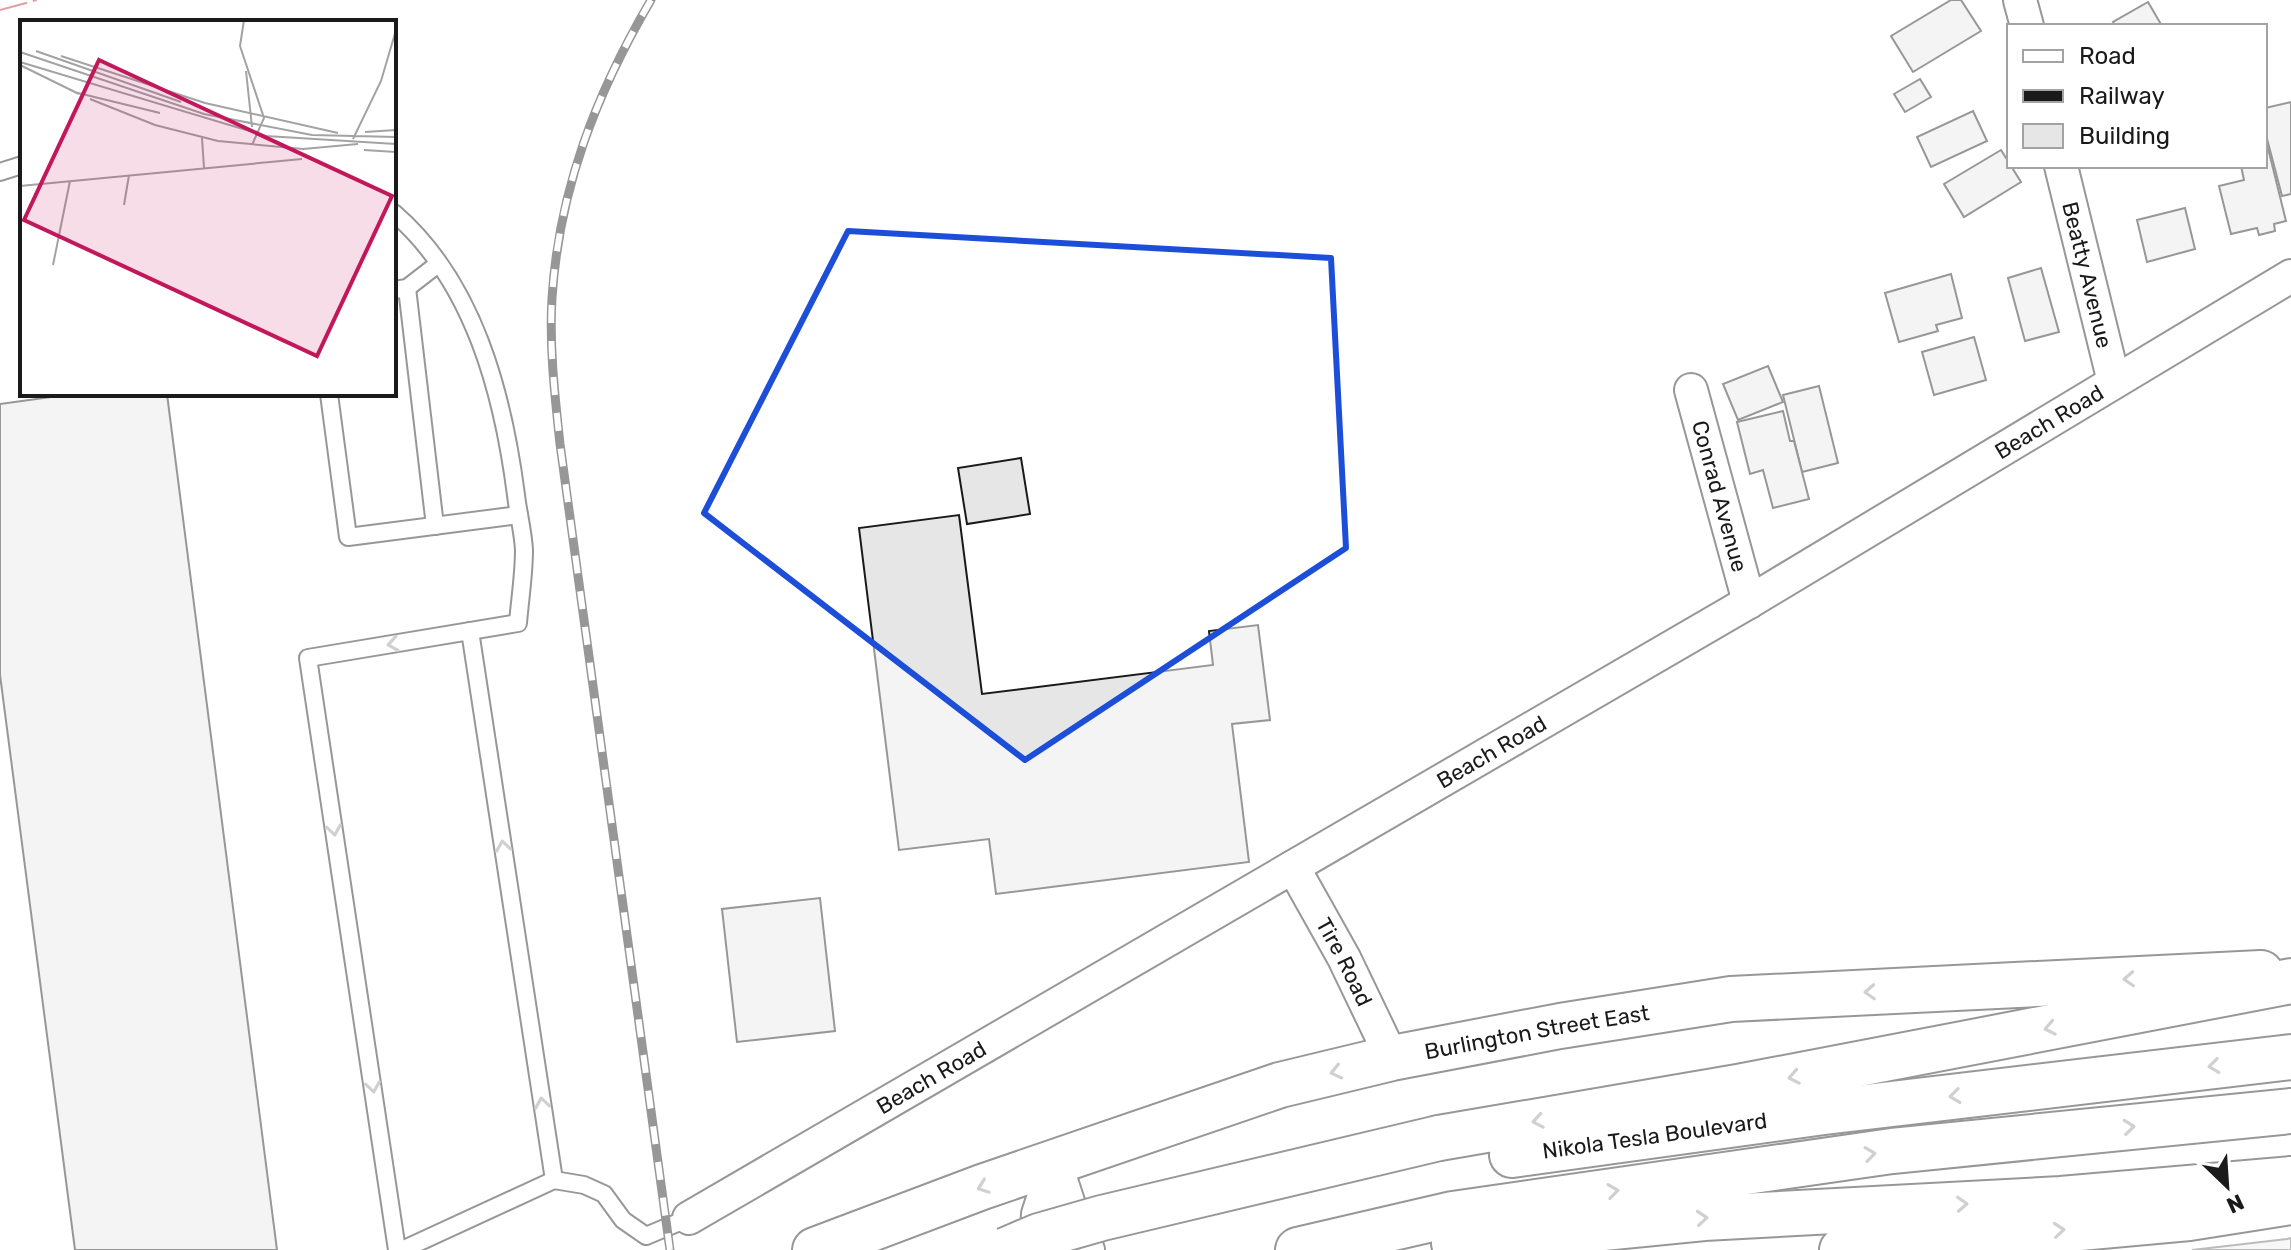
<svg xmlns="http://www.w3.org/2000/svg" width="2291" height="1250" font-family="Rubik,sans-serif">
	<style>
		.parking { fill: #ededed; stroke: #6a6a6a; stroke-width: 2 }
		.building { fill: #e6e6e6; stroke: #1a1a1a; stroke-width: 2 }
		.lines { fill: none; stroke-linecap: round; stroke-linejoin: round }
		.service-casing { stroke: #1a1a1a; stroke-width: 20 }
		.minor-casing { stroke: #1a1a1a; stroke-width: 36 }
		.secondary-casing { stroke: #1a1a1a; stroke-width: 48 }
		.motorway-casing { stroke: #1a1a1a; stroke-width: 48 }
		.service { stroke: #fff; stroke-width: 16 }
		.minor { stroke: #fff; stroke-width: 32 }
		.secondary { stroke: #fff; stroke-width: 44 }
		.motorway { stroke: #fff; stroke-width: 44 }
		.rail-casing { stroke: #1a1a1a; stroke-width: 9 }
		.rail { stroke: #fff; stroke-width: 6; stroke-dasharray: 18; stroke-linecap: butt }
		.motorway-bridge-casing { stroke: #1a1a1a; stroke-width: 48; stroke-linecap: butt }
		.motorway-bridge { stroke: #fff; stroke-width: 44 }
		.power { stroke: #c62828; stroke-width: 2; stroke-dasharray: 28 6 4 6; stroke-linecap: butt }
		.oneway { stroke: #989898 }
		.marked { fill: none; stroke: #1d4ed8; stroke-width: 6; stroke-linejoin: round }
		.labels { text-anchor: middle; stroke-width: 6; stroke-linejoin: round; paint-order: stroke }
		.street-label { font-size: 22px; fill: #1a1a1a; stroke: #fff }
		.inset-road { fill: none; stroke: #a3a3a3; stroke-width: 2 }
		.view { fill: #c2185b; fill-opacity: 0.15; stroke: #c2185b; stroke-width: 4 }
		.inset-edge { fill: none; stroke: #1a1a1a; stroke-width: 4 }
	</style>
	<rect width="100%" height="100%" fill="#fff"/>
	<path class="parking" d="M2291,1238V1250H2192L2287,1239Z"/>
	<g class="building">
		<path d="M1951,0H1961L1981,31L1913,72L1891,36Z"/>
		<path d="M2148,2L2162,26H2115L2113,22Z"/>
		<path d="M1920,79L1931,97L1905,112L1894,94Z"/>
		<path d="M2291,102V194L2282,196L2265,131V108Z"/>
		<path d="M1973,111L1987,141L1931,167L1917,137Z"/>
		<path d="M2265,144H2267L2286,221L2274,224L2275,231L2259,235L2257,228L2231,234L2219,186L2244,180L2241,166H2265Z"/>
		<path d="M2001,150L2021,182L1964,217L1944,184Z"/>
		<path d="M2185,208L2195,249L2147,262L2137,220Z"/>
		<path d="M2041,268L2059,332L2025,341L2008,278Z"/>
		<path d="M1951,274L1962,318L1936,325L1938,331L1899,342L1885,293Z"/>
		<path d="M1974,337L1986,380L1934,395L1922,352Z"/>
		<path d="M1768,366L1783,402L1738,420L1723,384Z"/>
		<path d="M1819,386L1838,463L1802,472L1783,395Z"/>
		<path d="M73,394H167L277,1250H75L0,675V404Z"/>
		<path d="M1783,411L1790,441H1794L1809,499L1773,508L1763,470L1750,474L1737,422Z"/>
		<path d="M1021,458L1030,514L967,524L958,468Z"/>
		<path d="M959,515L982,694L1213,665L1209,631L1258,625L1270,720L1232,724L1249,862L996,894L989,839L899,850L859,528Z"/>
		<path d="M820,898L835,1031L737,1042L722,909Z"/>
	</g>
	<g class="lines">
		<g class="service-casing">
			<g id="service">
				<path d="M0,172L22,165"/>
				<path d="M394,213C474,282 503,394 516,495C518,513 523,531 524,550C524,574 520,599 518,623L308,658L397,1250"/>
				<path d="M407,288L435,526"/>
				<path d="M394,290L407,288L438,264"/>
				<path d="M329,394L348,537L519,515"/>
				<path d="M470,631L554,1180"/>
				<path d="M402,1250L554,1180L584,1185L604,1194L623,1220L646,1236L689,1218"/>
			</g>
		</g>
		<g class="minor-casing">
			<g id="minor">
				<path d="M2020,0L2027,26"/>
				<path id="s1" d="M2061,166L2114,382"/>
				<path id="s2" d="M1691,390L1749,602"/>
				<path id="s3" d="M1293,867L1344,958L1392,1058"/>
				<path d="M1055,1162L1071,1211L1088,1250"/>
				<path id="s4" d="M689,1218L1749,602L2291,276"/>
				<path d="M1036,1250L1038,1214L1055,1162"/>
			</g>
		</g>
		<g class="secondary-casing">
			<g id="secondary">
				<path id="s5" d="M815,1250L982,1187L1280,1085L1392,1058L1560,1026L1731,999L2261,973"/>
				<path d="M1842,1250L2189,1218L2291,1202"/>
			</g>
		</g>
		<g class="motorway-casing">
			<g id="motorway">
				<path d="M1439,1138L1738,1087L2291,981"/>
				<path id="s6" d="M1512,1155L1824,1112L2291,1057"/>
				<path d="M1454,1243L1704,1218L2061,1199L2291,1179"/>
				<path d="M1298,1250L1453,1214L1892,1151L2291,1111"/>
			</g>
		</g>
		<use href="#service" class="service"/>
		<use href="#minor" class="minor"/>
		<use href="#secondary" class="secondary"/>
		<use href="#motorway" class="motorway"/>
		<g class="rail-casing">
			<path id="rail" d="M651,0C596,94 559,189 552,298C549,346 555,397 560,444L670,1250"/>
		</g>
		<use href="#rail" class="rail"/>
		<g class="motorway-bridge-casing">
			<path id="motorway-bridge" d="M1006,1250L1039,1236L1102,1218L1439,1138"/>
		</g>
		<use href="#motorway-bridge" class="motorway-bridge"/>
		<path class="power" d="M0,10L37,0"/>
	</g>
	<defs><path id="oneway-chevron" d="M-2-3.5L2.5 0L-2 3.5" fill="none" stroke-width="1.6" stroke-linecap="round" stroke-linejoin="round" transform="scale(2)"/></defs>
	<g class="oneway">
		<use href="#oneway-chevron" transform="translate(393 644) rotate(171)"/>
		<use href="#oneway-chevron" transform="translate(334 830) rotate(81)"/>
		<use href="#oneway-chevron" transform="translate(503 846) rotate(-99)"/>
		<use href="#oneway-chevron" transform="translate(2129 979) rotate(177)"/>
		<use href="#oneway-chevron" transform="translate(1870 992) rotate(177)"/>
		<use href="#oneway-chevron" transform="translate(2050 1028) rotate(169)"/>
		<use href="#oneway-chevron" transform="translate(2214 1066) rotate(173)"/>
		<use href="#oneway-chevron" transform="translate(1336 1072) rotate(167)"/>
		<use href="#oneway-chevron" transform="translate(1794 1077) rotate(169)"/>
		<use href="#oneway-chevron" transform="translate(373 1087) rotate(81)"/>
		<use href="#oneway-chevron" transform="translate(1955 1096) rotate(173)"/>
		<use href="#oneway-chevron" transform="translate(542 1103) rotate(-99)"/>
		<use href="#oneway-chevron" transform="translate(1538 1121) rotate(170)"/>
		<use href="#oneway-chevron" transform="translate(2129 1127) rotate(-6)"/>
		<use href="#oneway-chevron" transform="translate(1870 1154) rotate(-8)"/>
		<use href="#oneway-chevron" transform="translate(983 1187) rotate(160)"/>
		<use href="#oneway-chevron" transform="translate(1613 1191) rotate(-8)"/>
		<use href="#oneway-chevron" transform="translate(1962 1204) rotate(-3)"/>
		<use href="#oneway-chevron" transform="translate(1702 1218) rotate(-5)"/>
		<use href="#oneway-chevron" transform="translate(2059 1230) rotate(-5)"/>
	</g>
	<path d="M0 0H2291V1250H0ZM848,231L1331,258L1346,548L1025,760L704,513Z" fill="#fff" fill-opacity=".55" fill-rule="evenodd"/>
	<path class="marked" d="M848,231L1331,258L1346,548L1025,760L704,513Z"/>
	<g class="labels">
		<g class="street-label">
			<text dy="8" stroke="none"><textPath href="#s1" startOffset="112">Beatty Avenue</textPath></text>
			<text dy="8" stroke="none"><textPath href="#s4" startOffset="1576">Beach Road</textPath></text>
			<text dy="8" stroke="none"><textPath href="#s2" startOffset="110">Conrad Avenue</textPath></text>
			<text dy="8" stroke="none"><textPath href="#s4" startOffset="928">Beach Road</textPath></text>
			<text dy="8" stroke="none"><textPath href="#s3" startOffset="108">Tire Road</textPath></text>
			<text dy="8" stroke="none"><textPath href="#s5" startOffset="756">Burlington Street East</textPath></text>
			<text dy="8" stroke="none"><textPath href="#s4" startOffset="280">Beach Road</textPath></text>
			<text dy="8" stroke="none"><textPath href="#s6" startOffset="144">Nikola Tesla Boulevard</textPath></text>
		</g>
	</g>
	<g transform="translate(20 20)">
		<rect width="376" height="376" fill="#fff"/>
		<path class="inset-road" d="M224,0L220,26L244,98L232,125M16,31L161,82M0,32L184,94L292,115L376,117M41,36L185,83L318,113M0,42L246,116L376,124M0,45L59,74M226,51L232,107M54,72L140,93M70,79L135,105L198,121L283,129L338,124M345,112L376,110M182,118L184,148M333,119L361,61L376,10M344,130L376,132M0,166L282,139M104,185L109,155M33,245L50,161"/>
		<path class="view" d="M79,40L372,176L297,336L4,200Z"/>
		<rect width="376" height="376" class="inset-edge"/>
	</g>
	<rect x="2007" y="24" width="260" height="144" fill="#ffffff" stroke="#a3a3a3" stroke-width="2"/>
	<rect x="2023" y="50" width="40" height="12" fill="#ffffff" stroke="#a3a3a3" stroke-width="2"/>
	<text x="2079" y="64" font-size="24" fill="#1a1a1a">Road</text>
	<rect x="2023" y="90" width="40" height="12" fill="#1a1a1a" stroke="#a3a3a3" stroke-width="2"/>
	<text x="2079" y="104" font-size="24" fill="#1a1a1a">Railway</text>
	<rect x="2023" y="124" width="40" height="24" fill="#e6e6e6" stroke="#a3a3a3" stroke-width="2"/>
	<text x="2079" y="144" font-size="24" fill="#1a1a1a">Building</text>
	<g transform="translate(2227 1186) rotate(155)" stroke="#ffffff" stroke-width="6" paint-order="stroke">
	<path d="M0-6L14 30L0 20L-14 30Z" fill="#1a1a1a"/>
	<text y="-12" font-size="22" font-weight="bold" text-anchor="middle" fill="#1a1a1a">N</text>
	</g>
</svg>
